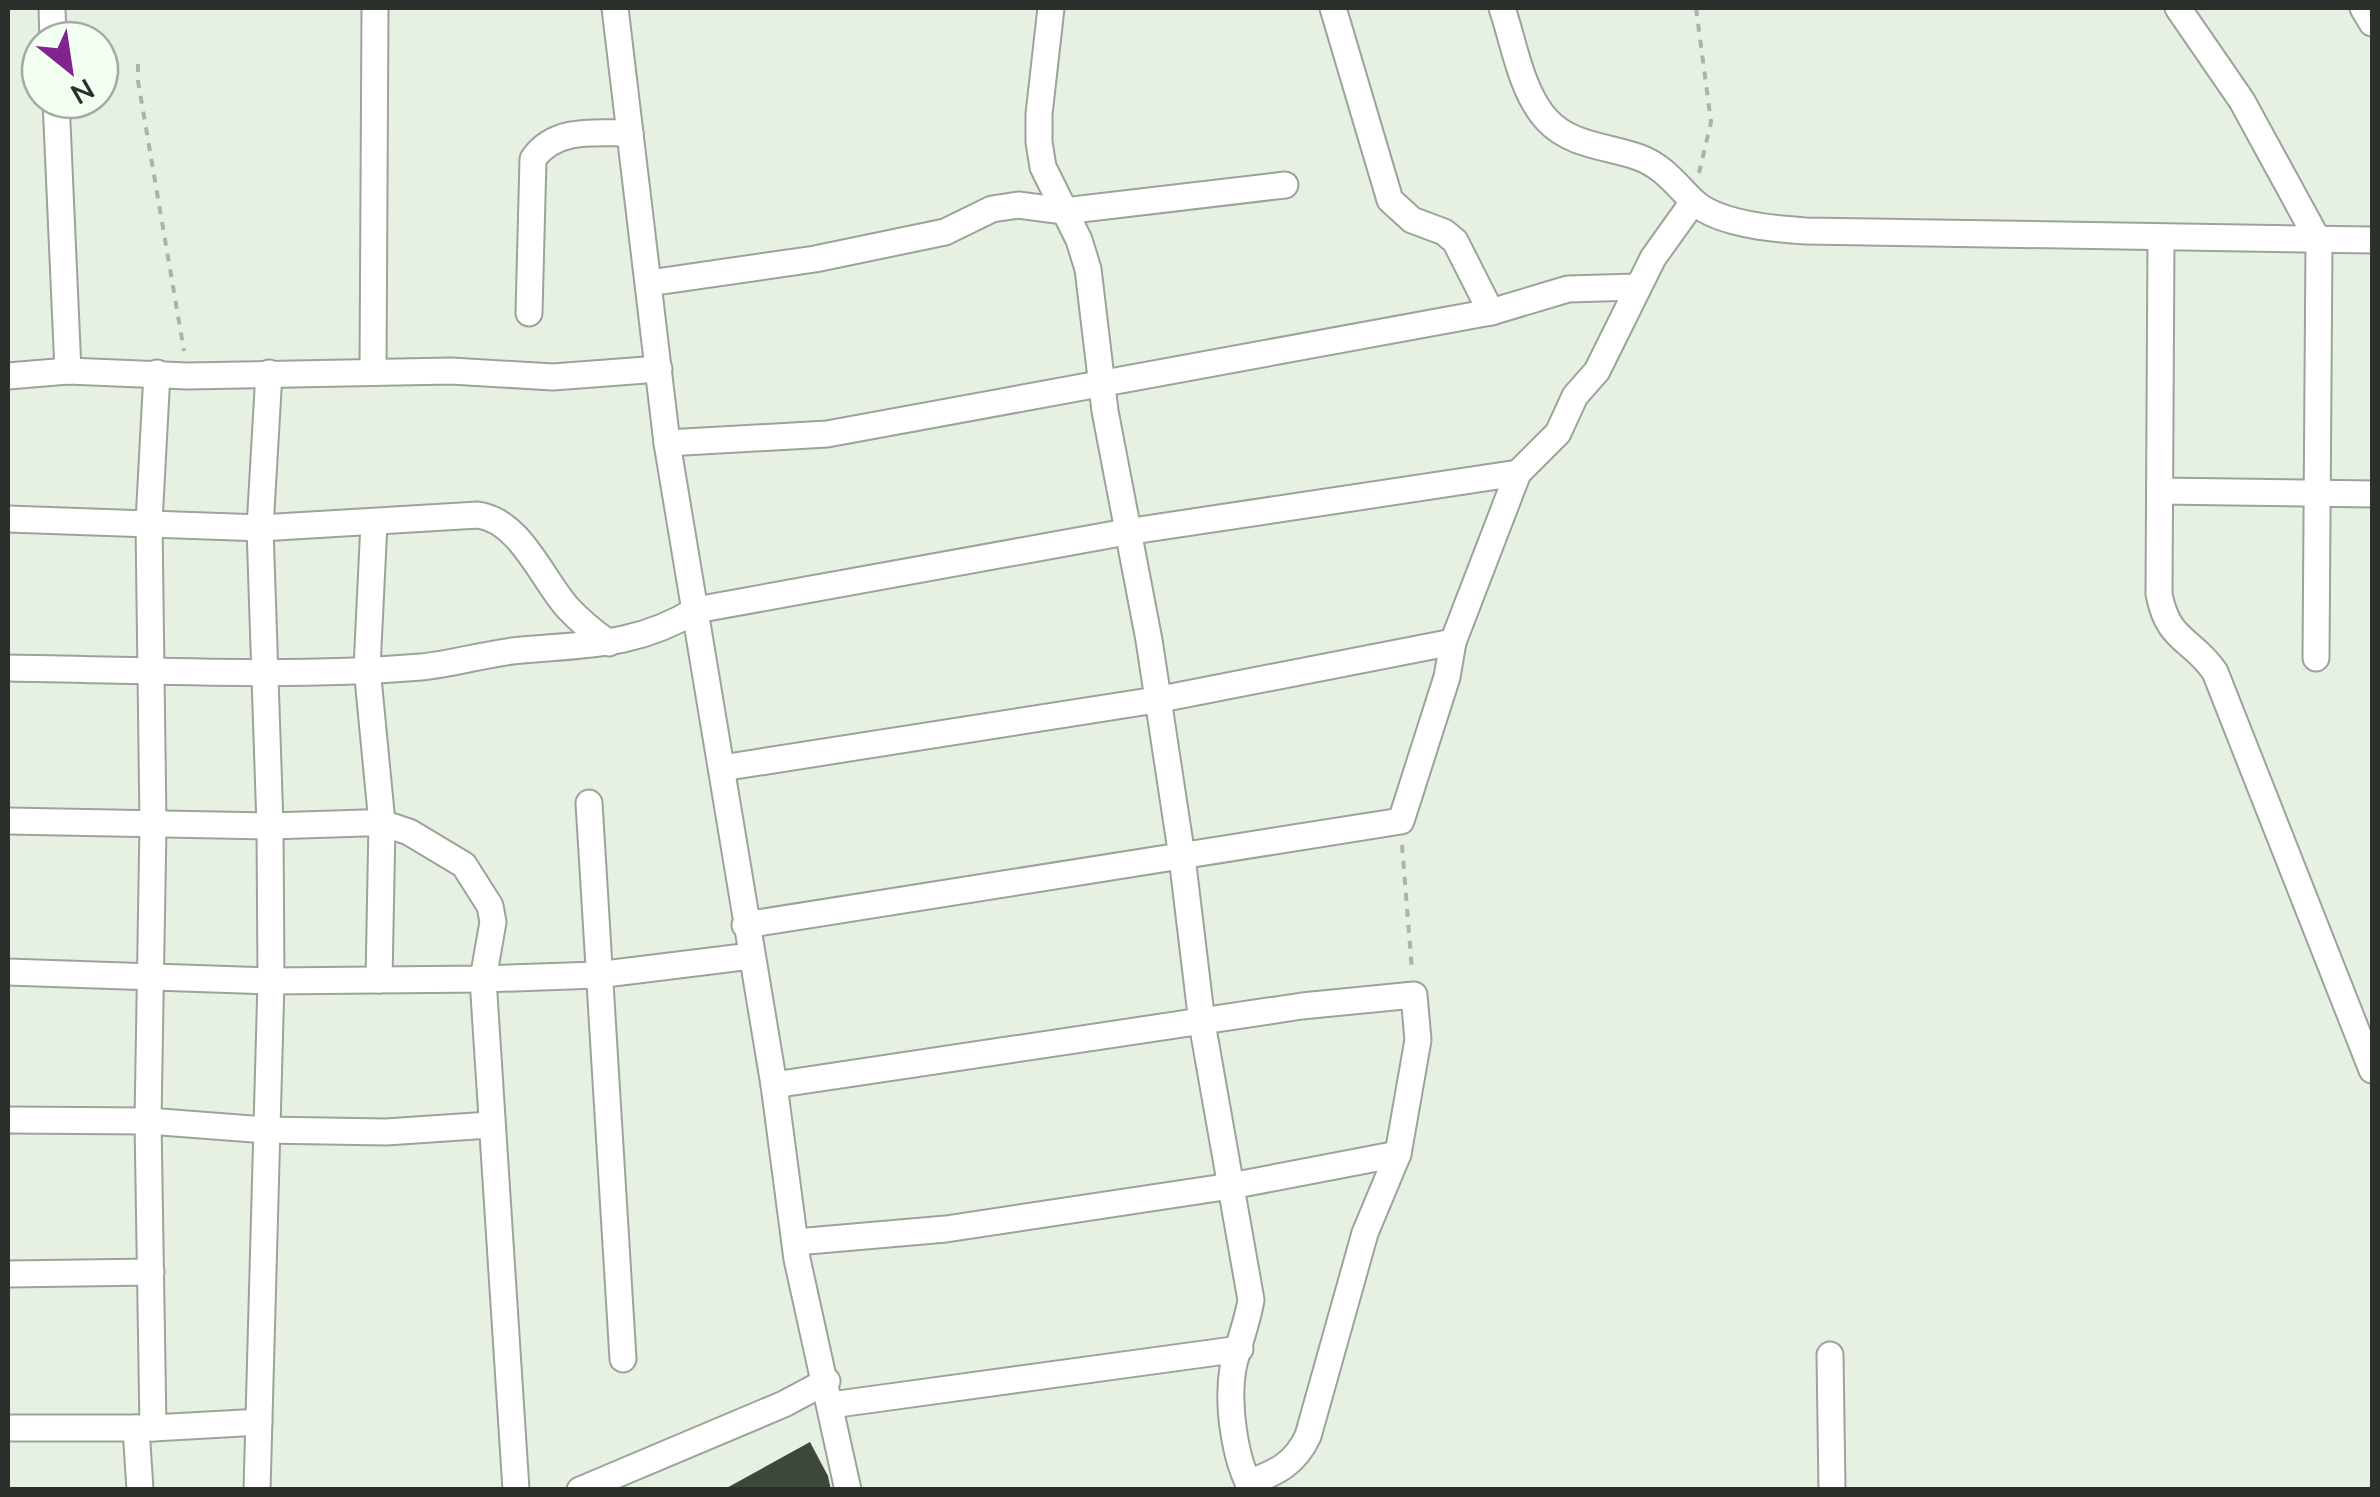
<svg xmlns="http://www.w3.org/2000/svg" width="2380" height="1497" font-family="Mulish,sans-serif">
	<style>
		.building { fill: #3d473c }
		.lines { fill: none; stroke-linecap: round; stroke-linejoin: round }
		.minor-casing { stroke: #9aa498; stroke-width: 29 }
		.path { stroke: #acb4aa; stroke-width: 4; stroke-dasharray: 8 8; stroke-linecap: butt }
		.minor { stroke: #fff; stroke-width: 25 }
	</style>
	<rect width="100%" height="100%" fill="#e6f1e4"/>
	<path class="building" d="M810,1442L828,1476L831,1490H723Z"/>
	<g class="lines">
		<g class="minor-casing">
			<g id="minor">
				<path d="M52,8L53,40"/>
				<path d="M615,8L667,443L774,1085L797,1259L848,1490"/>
				<path d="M1051,8L1039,114V142L1043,167L1079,240L1088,269L1105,411L1149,640L1182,857L1202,1023L1251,1300C1247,1324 1238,1345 1233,1368C1227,1403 1234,1459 1252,1490"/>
				<path d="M1333,8L1390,200L1412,220L1444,232L1455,241L1491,312"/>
				<path d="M1502,8C1514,43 1521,92 1547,120C1571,146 1607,146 1638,157C1661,165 1674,182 1691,199C1714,224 1773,229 1806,231L2372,240"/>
				<path d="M2178,8L2242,101L2319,242L2316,658"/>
				<path d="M2363,8L2372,23"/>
				<path d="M56,100L68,371"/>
				<path d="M2161,238L2159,594C2168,642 2192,638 2215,672L2372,1070"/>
				<path d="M649,283L815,259L945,232L992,209L1018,205L1064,211L1285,185"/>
				<path d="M529,313L533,159C555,127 595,133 630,133"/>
				<path d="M373,372L375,8"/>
				<path d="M8,376L68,371L188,376L451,371L553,377L659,369"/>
				<path d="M667,443L827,434L1491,312L1568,289L1637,287"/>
				<path d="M2160,491L2372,494"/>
				<path d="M8,519L260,528L478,515C520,521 541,577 567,607C580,621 593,632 609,643"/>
				<path d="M374,523L367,668L382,823L379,980"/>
				<path d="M8,668C145,670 284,678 421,667C452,664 481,655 512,651C581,644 634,648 696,610L1126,532L1518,473"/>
				<path d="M722,768L1156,700L1453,642"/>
				<path d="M589,803L623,1359"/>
				<path d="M8,821L270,826L364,823H382L409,832L464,865L490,906L493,922L483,979L516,1490"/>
				<path d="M745,925L1401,821L1447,677L1453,642L1518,473L1558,433L1575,396L1597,371L1653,258L1693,202"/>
				<path d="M8,972L271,981L483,979L597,975L751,956"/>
				<path d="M774,1085L1302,1006L1414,995L1418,1040L1398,1154L1365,1233L1308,1436C1295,1464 1276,1473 1248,1483"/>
				<path d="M8,1120L148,1121L265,1130L386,1132L490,1125"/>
				<path d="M796,1242L946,1229L1231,1186L1398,1154"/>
				<path d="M8,1274L151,1272"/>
				<path d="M1830,1355L1832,1490"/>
				<path d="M831,1405L1240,1349"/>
				<path d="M8,1428H153L259,1422"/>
				<path d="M136,1428L140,1490"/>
				<path d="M153,1428L148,1121L153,825L149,522L157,373"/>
				<path d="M257,1490L271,981L270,826L260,528L269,373"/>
				<path d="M580,1490L784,1404L827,1381"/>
			</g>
		</g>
		<g class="path">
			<path d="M1696,8L1711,122L1699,173"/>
			<path d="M138,64V81L184,351"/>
			<path d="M1402,845L1412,970"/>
		</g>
		<use href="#minor" class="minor"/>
	</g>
	<rect width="2380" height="1497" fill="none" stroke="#2c302b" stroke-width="20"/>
	<g transform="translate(70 70) rotate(150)"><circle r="48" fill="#f3fff2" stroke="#a3aca2" stroke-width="2.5"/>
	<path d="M0-8L18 38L0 25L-18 38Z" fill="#812490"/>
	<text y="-15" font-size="28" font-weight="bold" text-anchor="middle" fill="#2c302b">N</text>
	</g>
</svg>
